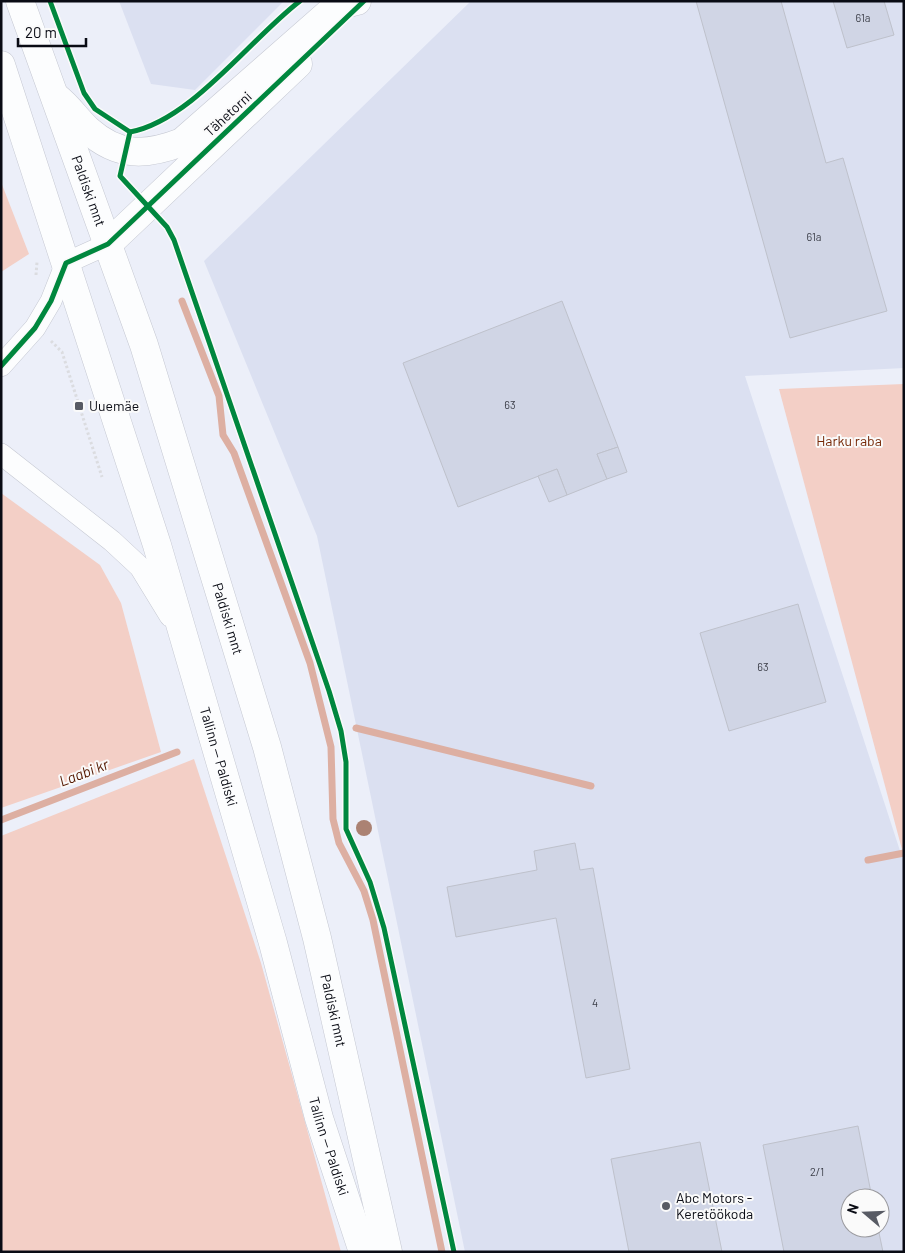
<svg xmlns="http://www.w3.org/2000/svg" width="905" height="1253" font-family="Barlow,sans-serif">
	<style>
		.built { fill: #dbe0f1; fill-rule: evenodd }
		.green { fill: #f3cfc6 }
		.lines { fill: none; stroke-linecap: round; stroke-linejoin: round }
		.stream { stroke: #ddafa2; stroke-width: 7 }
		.building { fill: #d0d5e5; stroke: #bec1cb }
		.street-casing { stroke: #c5c8d2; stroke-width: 22 }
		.secondary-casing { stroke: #c5c8d2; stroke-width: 29 }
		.primary-casing { stroke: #c5c8d2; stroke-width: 29 }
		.path { stroke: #dbdce0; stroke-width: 3; stroke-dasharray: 2.5 2.5; stroke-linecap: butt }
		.street { stroke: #fcfdfe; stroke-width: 21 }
		.secondary { stroke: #fcfdfe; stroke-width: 28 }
		.primary { stroke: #fcfdfe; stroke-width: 28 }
		.cycleway-casing { stroke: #fafafa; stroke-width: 8 }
		.cycleway { stroke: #00873e; stroke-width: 5 }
		.tree { fill: #ab8273 }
		.poi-dot { fill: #585b64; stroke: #fafafa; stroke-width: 2 }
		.labels { text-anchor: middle; stroke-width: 4; stroke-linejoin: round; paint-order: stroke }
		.number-label { font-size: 11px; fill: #3b3e48 }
		.street-label { font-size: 14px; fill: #090b14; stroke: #fafafa }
		.poi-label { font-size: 14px; fill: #090b14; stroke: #fafafa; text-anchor: start }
		.park-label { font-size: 14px; fill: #762806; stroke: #fafafa }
		.water-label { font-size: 15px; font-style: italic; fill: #551902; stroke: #fafafa }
	</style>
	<rect width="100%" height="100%" fill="#eceff9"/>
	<g class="built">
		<path d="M119,1H284L195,90L151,84Z"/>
		<path d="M471,1H904V368L745,376L904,863V1252H465L317,536L204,261ZM850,1198H880V1228H850Z"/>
	</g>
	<g class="green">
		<path d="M1,182L29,254L1,272Z"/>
		<path d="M904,384V857L779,389Z"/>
		<path d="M1,493L100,565L121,603L161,752L1,808Z"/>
		<path d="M194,759L261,963L341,1252H1V836Z"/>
	</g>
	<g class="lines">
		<g class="stream">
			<path d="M182,301L219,396L223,435L234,453L310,663L331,747L333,819L339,843L364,891L373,920L442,1252"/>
			<path d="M356,728L591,786"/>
			<path d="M1,820L177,752"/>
			<path d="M868,860L904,853"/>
		</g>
	</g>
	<g class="building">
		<path d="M696,1H781L826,163L843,158L887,311L790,338Z"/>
		<path d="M833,1H884L894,35L847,48Z"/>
		<path d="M562,301L618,447L597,454L607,479L567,495L557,469L458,507L403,363Z"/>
		<path d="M618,447L627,472L607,479L597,454Z"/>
		<path d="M557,469L567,495L549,502L538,476Z"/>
		<path d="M798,604L826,702L729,731L700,633Z"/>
		<path d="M575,843L580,870L593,868L630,1069L586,1078L556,918L456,937L447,887L537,870L534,851Z"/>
		<path d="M858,1126L872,1198H850V1228H878L883,1252H784L763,1145Z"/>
		<path d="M700,1142L722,1252H629L611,1159Z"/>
	</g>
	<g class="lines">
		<g class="street-casing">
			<g id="street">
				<path d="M1,366L35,328L51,301L66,263L108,244"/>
				<path d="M1,454L112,541L140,567L170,616"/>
			</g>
		</g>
		<g class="secondary-casing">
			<g id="secondary">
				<path d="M56,97C70,108 76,119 88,130C118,157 146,156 182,142L337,6L357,1"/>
				<path d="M108,244L298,64"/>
			</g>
		</g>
		<g class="primary-casing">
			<g id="primary">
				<path id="s1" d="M20,1L144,345L267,747L317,938L388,1252"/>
				<path id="s2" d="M1,65L157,545L273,943L319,1118L363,1252"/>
			</g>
		</g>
		<g class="path">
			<path d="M36,275L37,262"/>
			<path d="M51,341L62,352L102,477"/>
		</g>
		<use href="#street" class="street"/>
		<use href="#secondary" class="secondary"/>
		<use href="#primary" class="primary"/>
		<g class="cycleway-casing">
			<g id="cycleway">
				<path d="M50,1L84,93L95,109L130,132L120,176L167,227L174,240L329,691L341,731L346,762V829L370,882L384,928L454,1252"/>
				<path d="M130,132C191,121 251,38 300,1"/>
				<path d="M1,366L35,328L51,301L66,263L108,244L364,1"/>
			</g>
		</g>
		<use href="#cycleway" class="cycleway"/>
	</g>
	<circle class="tree" cx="364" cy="828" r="8"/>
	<g class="poi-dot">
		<rect x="74" y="401" width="10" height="10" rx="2.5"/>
		<circle cx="666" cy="1206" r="5"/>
	</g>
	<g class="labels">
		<g class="number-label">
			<text x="863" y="22">61a</text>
			<text x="814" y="241">61a</text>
			<text x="510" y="409">63</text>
			<text x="763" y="671">63</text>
			<text x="595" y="1007">4</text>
			<text x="817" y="1176">2/1</text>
		</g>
		<g class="street-label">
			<text transform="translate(228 114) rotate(-43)" y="5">Tähetorni</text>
			<text dy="5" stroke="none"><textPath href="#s1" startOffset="202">Paldiski mnt</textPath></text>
			<text dy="5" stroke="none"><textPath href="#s1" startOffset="652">Paldiski mnt</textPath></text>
			<text dy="5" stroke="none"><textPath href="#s2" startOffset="725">Tallinn — Paldiski</textPath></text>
			<text dy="5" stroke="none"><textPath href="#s1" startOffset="1058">Paldiski mnt</textPath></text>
			<text dy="5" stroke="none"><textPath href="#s2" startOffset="1130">Tallinn — Paldiski</textPath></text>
		</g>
		<g class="poi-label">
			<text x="89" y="411">Uuemäe</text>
			<text x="676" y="1203">Abc Motors -<tspan x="676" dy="16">Keretöökoda</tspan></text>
		</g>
		<g class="park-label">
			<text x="849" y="446">Harku raba</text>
		</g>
		<g class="water-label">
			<text transform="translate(84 773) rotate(-21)" y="5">Laabi kr</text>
		</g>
	</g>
	<rect width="905" height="1253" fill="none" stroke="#090b14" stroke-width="5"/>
	<g transform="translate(865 1213) rotate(289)"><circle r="24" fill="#fafafa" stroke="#9a9a9e"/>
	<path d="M0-4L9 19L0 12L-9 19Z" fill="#585b64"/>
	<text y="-8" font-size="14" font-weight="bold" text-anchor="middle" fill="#090b14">N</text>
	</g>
	<path d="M18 38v8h68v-8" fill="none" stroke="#090b14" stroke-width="2.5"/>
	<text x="25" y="38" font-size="15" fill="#090b14" stroke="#fafafa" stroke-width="4" paint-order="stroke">20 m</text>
</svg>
